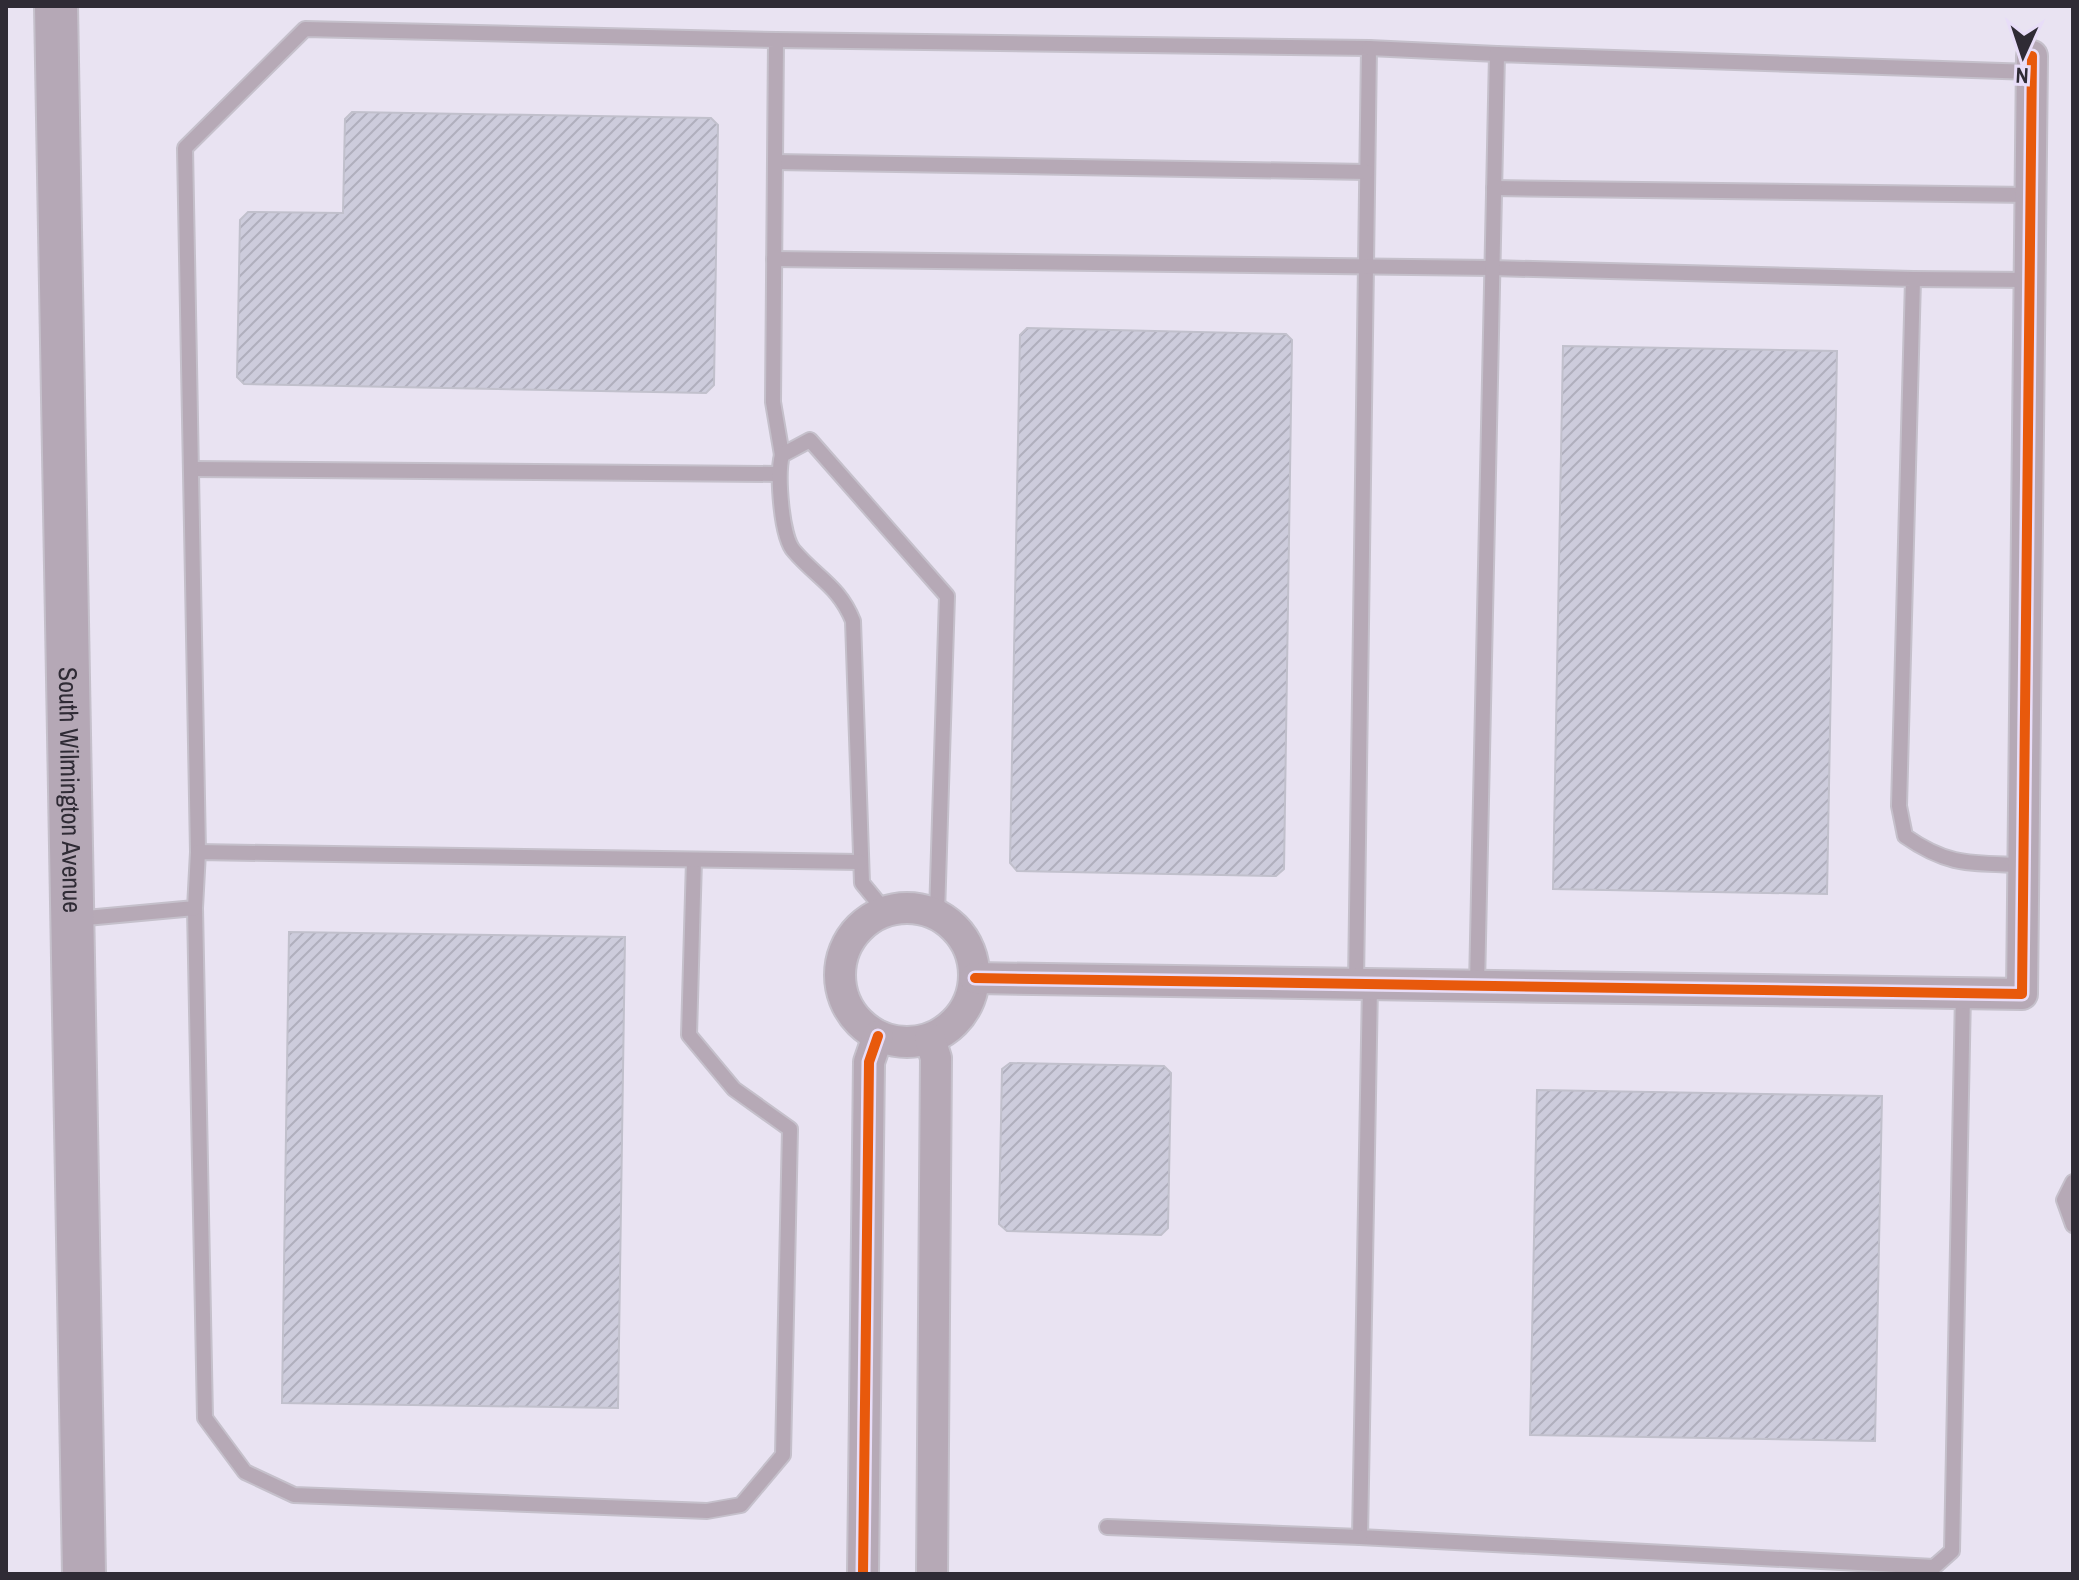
<svg xmlns="http://www.w3.org/2000/svg" width="2079" height="1580" font-family="'Archivo Narrow',sans-serif">
	<style>
		.building { fill: url(#building-hatch); stroke: #c1c0cc; stroke-width: 2 }
		.lines { fill: none; stroke-linecap: round; stroke-linejoin: round }
		.lane-casing { stroke: #c5c0cb; stroke-width: 18 }
		.street-casing { stroke: #c5c0cb; stroke-width: 34 }
		.secondary-casing { stroke: #c5c0cb; stroke-width: 46 }
		.lane { stroke: #b6a9b6; stroke-width: 14 }
		.street { stroke: #b6a9b6; stroke-width: 30 }
		.secondary { stroke: #b5a8b6; stroke-width: 42 }
		.cycleway-casing { stroke: #e8ddf8; stroke-width: 15 }
		.cycleway { stroke: #e8590c; stroke-width: 10 }
		.labels { text-anchor: middle; stroke-width: 6; stroke-linejoin: round; paint-order: stroke }
		.street-label { font-size: 26px; fill: #2f2b35; stroke: #e8ddf8 }
	</style>
	<defs>
		<pattern id="building-hatch" width="6" height="6" patternUnits="userSpaceOnUse" patternTransform="scale(2)"><rect width="6" height="6" fill="#cdccdc"/><path d="M-1 1l2-2M0 6l6-6M5 7l2-2" fill="none" stroke="#b0afbd"/></pattern>
	</defs>
	<rect width="100%" height="100%" fill="#e9e3f2"/>
	<g class="building">
		<path d="M352,112L711,118L718,125L714,385L706,393L244,384L237,377L240,220L248,212L343,213L345,119Z"/>
		<path d="M1027,328L1286,334L1292,340L1284,869L1276,876L1017,871L1010,863L1020,335Z"/>
		<path d="M1563,346L1837,351L1827,894L1553,889Z"/>
		<path d="M289,932L625,937L618,1408L282,1403Z"/>
		<path d="M1010,1063L1164,1066L1171,1073L1168,1228L1161,1235L1007,1231L999,1224L1002,1069Z"/>
		<path d="M1537,1090L1882,1096L1875,1441L1530,1435Z"/>
	</g>
	<g class="lines">
		<g class="lane-casing">
			<g id="lane">
				<path d="M776,40L1369,48L1356,984"/>
				<path d="M1369,48L1497,54"/>
				<path d="M775,162L1367,172"/>
				<path d="M1494,188L2030,195"/>
				<path d="M774,259L1492,268L1913,279L1899,806L1905,836C1949,867 1972,863 2024,865"/>
				<path d="M1913,279L2030,280"/>
				<path d="M191,469L777,474"/>
				<path d="M198,852L185,148L305,29L776,40L773,402L782,455"/>
				<path d="M195,908L205,1418L245,1472L294,1495L707,1511L741,1505L783,1455L790,1129L734,1089L689,1035L694,860"/>
				<path d="M885,911L862,883L853,621C839,586 817,578 794,551C781,537 777,474 782,455L810,440L947,596L937,914"/>
				<path d="M75,919L195,908L198,852L860,862"/>
				<path d="M1370,985L1360,1537L1934,1567L1952,1551L1963,993"/>
				<path d="M1477,986L1497,54L2032,72"/>
				<path d="M2073,1182L2064,1200L2073,1225"/>
				<path d="M1107,1527L1360,1537"/>
			</g>
		</g>
		<g class="street-casing">
			<g id="street">
				<circle cx="907" cy="975" r="67"/>
				<path d="M975,978L2022,994L2032,56"/>
				<path d="M930,1039L936,1058L932,1574"/>
				<path d="M863,1574L869,1062L878,1036"/>
			</g>
		</g>
		<g class="secondary-casing">
			<g id="secondary">
				<path id="s1" d="M56,6L84,1574"/>
			</g>
		</g>
		<use href="#lane" class="lane"/>
		<use href="#street" class="street"/>
		<use href="#secondary" class="secondary"/>
		<g class="cycleway-casing">
			<g id="cycleway">
				<path d="M975,978L2022,994L2032,56"/>
				<path d="M863,1574L869,1062L878,1036"/>
			</g>
		</g>
		<use href="#cycleway" class="cycleway"/>
	</g>
	<g class="labels">
		<g class="street-label">
			<text dy="9" stroke="none"><textPath href="#s1" startOffset="784">South Wilmington Avenue</textPath></text>
		</g>
	</g>
	<rect width="2079" height="1580" fill="none" stroke="#2f2b35" stroke-width="16"/>
	<g transform="translate(2023 56) rotate(183)" stroke="#e8ddf8" stroke-width="6" paint-order="stroke">
	<path d="M0-6L14 30L0 20L-14 30Z" fill="#2f2b35"/>
	<text y="-12" font-size="22" font-weight="bold" text-anchor="middle" fill="#2f2b35">N</text>
	</g>
</svg>
